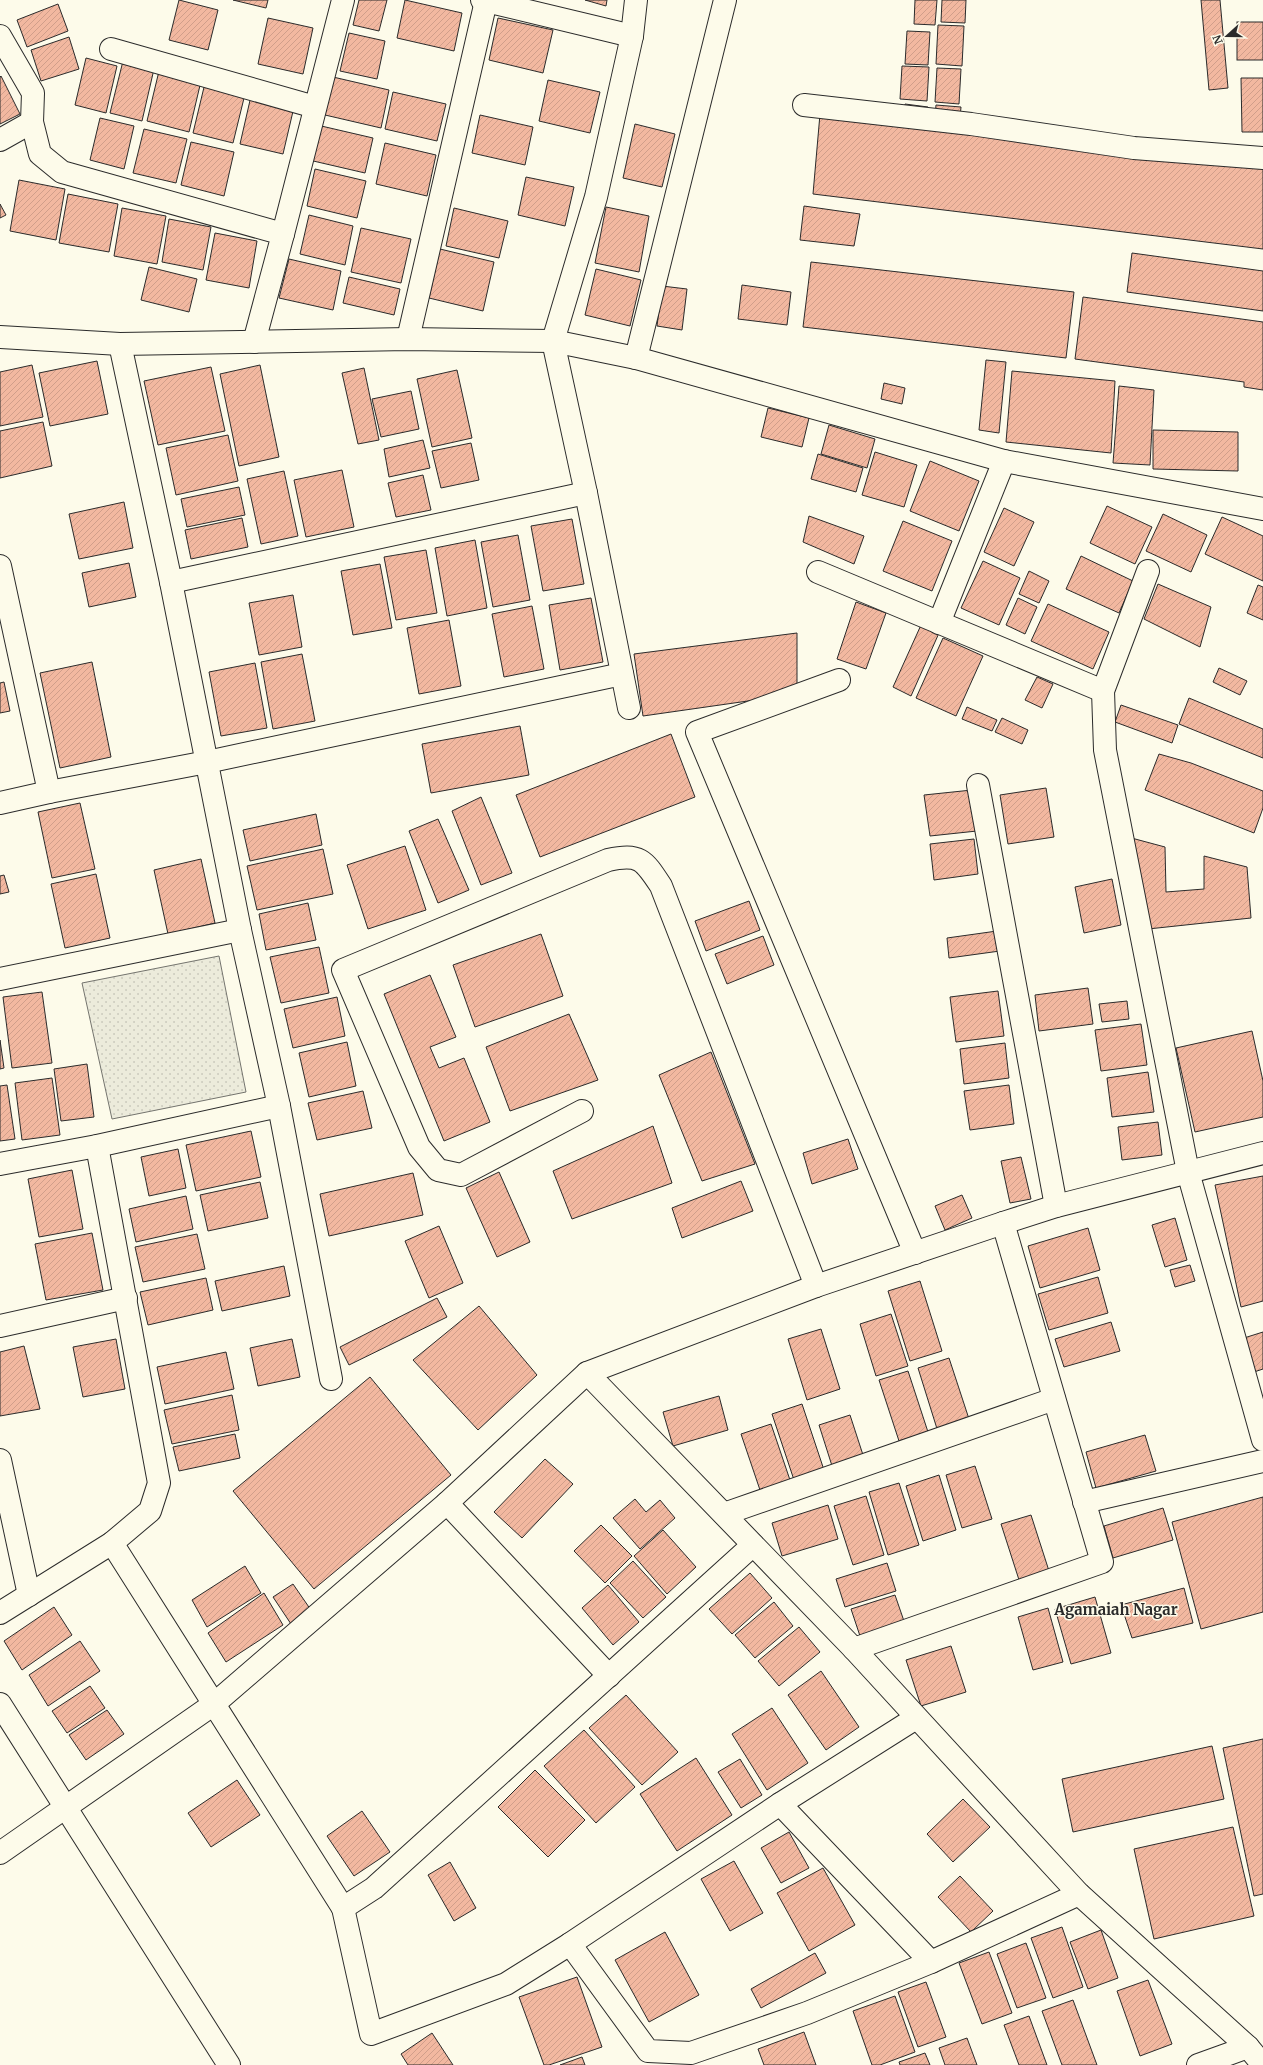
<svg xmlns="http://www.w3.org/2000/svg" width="1263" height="2065" font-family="Merriweather,serif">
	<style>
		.park { fill: url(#park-dots); stroke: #74746e }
		.building { fill: url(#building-hatch); stroke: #2b2b2b }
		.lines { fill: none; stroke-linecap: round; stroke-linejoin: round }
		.minor-casing { stroke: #2b2b2b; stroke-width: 24 }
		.minor { stroke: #fdfbea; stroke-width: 22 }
		.labels { text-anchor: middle; stroke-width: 3; stroke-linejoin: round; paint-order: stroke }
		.neighbourhood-label { font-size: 15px; font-weight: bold; fill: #2b2b2b; stroke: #fdfbea }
	</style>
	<defs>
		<pattern id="park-dots" width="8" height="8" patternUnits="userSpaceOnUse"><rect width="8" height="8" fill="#ecebdb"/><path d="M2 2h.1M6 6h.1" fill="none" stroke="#cbcabc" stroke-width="1.8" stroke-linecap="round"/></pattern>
		<pattern id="building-hatch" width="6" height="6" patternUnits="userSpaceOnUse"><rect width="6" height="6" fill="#f2b8a0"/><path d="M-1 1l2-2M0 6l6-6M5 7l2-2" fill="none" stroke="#d09e8a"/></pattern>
	</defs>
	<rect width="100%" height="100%" fill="#fdfbea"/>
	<path class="park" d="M219,956L246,1092L112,1119L82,983Z"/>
	<g class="building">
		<path d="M179,0L218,10L208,50L169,40Z"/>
		<path d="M233,0H268L266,8Z"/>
		<path d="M359,0H387L379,31L353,25Z"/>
		<path d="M405,0L462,13L454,51L397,38Z"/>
		<path d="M585,0H607L606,6Z"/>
		<path d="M915,0H937L935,25L914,24Z"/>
		<path d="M942,0H966L965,23L941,22Z"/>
		<path d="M1201,0H1220L1228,88L1209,90Z"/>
		<path d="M58,4L68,31L27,47L17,20Z"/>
		<path d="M268,18L313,28L303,74L258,64Z"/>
		<path d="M498,18L553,30L543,73L489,60Z"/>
		<rect x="1237" y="22" width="26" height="38"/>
		<path d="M938,25L964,26L962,66L936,64Z"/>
		<path d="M907,31L930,32L928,65L905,64Z"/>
		<path d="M349,33L385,41L377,79L340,71Z"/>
		<path d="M69,37L79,69L41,81L31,50Z"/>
		<path d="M86,58L117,66L106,113L75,105Z"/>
		<path d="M123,61L154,69L142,121L110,113Z"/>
		<path d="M902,66L929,67L927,101L900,99Z"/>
		<path d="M937,68L961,69L959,104L935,102Z"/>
		<path d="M159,71L201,81L189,132L147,121Z"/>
		<path d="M1,76L20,114L0,124V77Z"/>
		<path d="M333,77L389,90L381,128L325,115Z"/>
		<path d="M1241,78H1263V132H1242Z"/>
		<path d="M548,80L600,92L590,133L539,121Z"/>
		<path d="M205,83L245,94L233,143L193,133Z"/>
		<path d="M393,92L446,104L437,141L385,129Z"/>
		<path d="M251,96L294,107L283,154L240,144Z"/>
		<path d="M905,104L928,107L927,115L904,113Z"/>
		<path d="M936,105L961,107L960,118L935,116Z"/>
		<path d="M820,114L1263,165V249L813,194Z"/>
		<path d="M480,115L533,127L525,165L472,153Z"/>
		<path d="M100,118L134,126L124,169L90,160Z"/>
		<path d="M635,124L675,134L662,187L623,178Z"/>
		<path d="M317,125L373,138L365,173L309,160Z"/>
		<path d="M144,129L187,139L176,183L133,173Z"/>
		<path d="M191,142L234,152L224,196L181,185Z"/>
		<path d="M385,143L436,155L427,196L376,184Z"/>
		<path d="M315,169L366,181L357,218L307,206Z"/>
		<path d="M526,177L574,187L565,226L518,215Z"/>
		<path d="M19,180L65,189L56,240L10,231Z"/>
		<path d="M68,194L118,204L109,252L59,243Z"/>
		<path d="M0,204L6,215L0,218Z"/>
		<path d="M804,206L860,214L854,246L800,240Z"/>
		<path d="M606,207L649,216L639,272L595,263Z"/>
		<path d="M122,208L166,216L157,264L114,256Z"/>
		<path d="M454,208L508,221L499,258L446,246Z"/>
		<path d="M309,215L353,226L345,265L300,254Z"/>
		<path d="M169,219L211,227L203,270L162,262Z"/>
		<path d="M361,228L411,239L401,283L351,272Z"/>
		<path d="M215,233L257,241L249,288L206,280Z"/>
		<path d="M440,249L494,262L483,311L429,298Z"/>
		<path d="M1132,253L1263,271V311L1127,292Z"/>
		<path d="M289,259L341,271L333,310L279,298Z"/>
		<path d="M811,262L1074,292L1066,358L803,327Z"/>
		<path d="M149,267L197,279L189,312L141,300Z"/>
		<path d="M596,269L641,280L630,326L585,315Z"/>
		<path d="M349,277L400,289L394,315L343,303Z"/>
		<path d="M742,285L791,292L787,325L738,319Z"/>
		<path d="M662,286L687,289L682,330L657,326Z"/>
		<path d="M1083,297L1263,322V390L1244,387V382L1075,359Z"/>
		<path d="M986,360L1006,362L999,433L979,430Z"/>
		<path d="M97,361L108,414L50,426L39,373Z"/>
		<path d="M32,365L43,417L0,426V372Z"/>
		<path d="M260,365L279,457L239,466L220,374Z"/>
		<path d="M211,367L225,431L158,445L144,381Z"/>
		<path d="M364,368L379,440L358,444L342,373Z"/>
		<path d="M457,370L472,438L432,447L417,379Z"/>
		<path d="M1012,371L1115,381L1111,453L1006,442Z"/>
		<path d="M884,383L905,388L902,404L881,399Z"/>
		<path d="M1119,386L1154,390L1150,465L1113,463Z"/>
		<path d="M411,391L419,429L381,437L372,399Z"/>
		<path d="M768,408L809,418L802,447L761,437Z"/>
		<path d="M43,422L52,466L0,478V431Z"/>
		<path d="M829,425L875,439L867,468L821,454Z"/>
		<path d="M1153,430L1238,432V471L1153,469Z"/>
		<path d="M228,435L238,481L176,495L166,448Z"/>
		<path d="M423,440L430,468L389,477L384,449Z"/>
		<path d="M471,443L479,480L441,488L432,451Z"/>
		<path d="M875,452L917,465L904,507L862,495Z"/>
		<path d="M818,454L863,468L856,492L811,479Z"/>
		<path d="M930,461L979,481L959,531L910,511Z"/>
		<path d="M342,470L354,527L306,537L294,480Z"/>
		<path d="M284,471L298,536L261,544L247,479Z"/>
		<path d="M423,475L431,510L396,517L388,483Z"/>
		<path d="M239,487L245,515L187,527L181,499Z"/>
		<path d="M124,502L133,548L79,559L69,514Z"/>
		<path d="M1107,506L1152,527L1135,564L1090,543Z"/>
		<path d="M1004,508L1034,522L1014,566L984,552Z"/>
		<path d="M1163,514L1207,535L1191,572L1146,551Z"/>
		<path d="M809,516L864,536L854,564L803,542Z"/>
		<path d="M1222,517L1263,536V581L1205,554Z"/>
		<path d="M242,518L248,547L191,559L185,530Z"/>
		<path d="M572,519L584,584L543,591L531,526Z"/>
		<path d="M903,521L952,541L932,591L883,571Z"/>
		<path d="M518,535L530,600L493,607L481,542Z"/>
		<path d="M475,540L487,608L447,616L435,548Z"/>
		<path d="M426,550L437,613L396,620L384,557Z"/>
		<path d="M1081,556L1133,581L1119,613L1066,589Z"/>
		<path d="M983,561L1020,578L999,625L961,608Z"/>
		<path d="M129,563L136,597L89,607L82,573Z"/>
		<path d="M380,564L392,628L353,635L341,571Z"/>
		<path d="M1029,571L1049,581L1039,603L1019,594Z"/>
		<path d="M1158,584L1211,607L1200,647L1144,619Z"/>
		<path d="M1258,585L1263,587V620L1247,613Z"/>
		<path d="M293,595L302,647L259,655L249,603Z"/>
		<path d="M591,598L603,662L560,670L549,605Z"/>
		<path d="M1018,598L1037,607L1025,634L1006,625Z"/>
		<path d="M856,602L886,613L866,669L837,659Z"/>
		<path d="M1048,604L1109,632L1093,669L1031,641Z"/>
		<path d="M532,606L544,669L504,677L492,614Z"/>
		<path d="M449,620L461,686L419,694L407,628Z"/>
		<path d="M921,625L939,633L911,696L893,687Z"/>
		<path d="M797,633V694L643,716L634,654Z"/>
		<path d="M943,638L983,656L956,716L916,698Z"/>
		<path d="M302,654L315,721L273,729L261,662Z"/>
		<path d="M92,662L111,757L60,768L40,673Z"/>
		<path d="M255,663L267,728L221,736L209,672Z"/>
		<path d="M1219,668L1247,681L1240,695L1213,682Z"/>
		<path d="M1037,677L1053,684L1042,708L1025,700Z"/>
		<path d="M4,682L10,711L0,713V683Z"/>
		<path d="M1189,698L1263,729V758L1179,724Z"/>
		<path d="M1121,705L1178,725L1172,743L1115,722Z"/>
		<path d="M967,707L997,720L992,731L962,719Z"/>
		<path d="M1002,718L1028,730L1022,744L995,732Z"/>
		<path d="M520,726L529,775L431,793L422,744Z"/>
		<path d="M671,734L695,797L540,857L516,795Z"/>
		<path d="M1159,754L1191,763L1263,791V808L1254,833L1145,790Z"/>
		<path d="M1046,788L1054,837L1008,844L1000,795Z"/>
		<path d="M972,790L977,831L930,836L924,795Z"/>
		<path d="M481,797L512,873L481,885L452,811Z"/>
		<path d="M80,803L95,869L52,878L38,812Z"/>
		<path d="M316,814L322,845L250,861L243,830Z"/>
		<path d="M438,819L469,890L438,903L409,831Z"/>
		<path d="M1124,836L1165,847L1166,892L1204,889V856L1247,867L1251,918L1148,929Z"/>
		<path d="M974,839L978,874L934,880L930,844Z"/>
		<path d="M405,846L426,910L368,929L347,865Z"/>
		<path d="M323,849L333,894L257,910L247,866Z"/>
		<path d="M201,859L215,923L168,934L154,870Z"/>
		<path d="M96,874L110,938L65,948L51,884Z"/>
		<path d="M4,875L9,892L0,894V876Z"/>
		<path d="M1112,879L1121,925L1084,933L1075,887Z"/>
		<path d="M749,901L760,930L706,951L695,921Z"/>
		<path d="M308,903L316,940L266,950L259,914Z"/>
		<path d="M997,931L1000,951L949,958L947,938Z"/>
		<path d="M541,934L563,996L475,1027L453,965Z"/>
		<path d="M763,936L774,965L727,984L715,954Z"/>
		<path d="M319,947L329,993L281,1003L270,957Z"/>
		<path d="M430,975L456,1037L430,1047L439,1068L464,1058L490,1122L444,1141L384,994Z"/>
		<path d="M1088,988L1093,1024L1039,1031L1035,995Z"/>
		<path d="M998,991L1004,1036L956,1042L950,997Z"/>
		<path d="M42,992L52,1063L12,1068L3,997Z"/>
		<path d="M337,997L345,1036L293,1048L284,1009Z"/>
		<path d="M1127,1001L1129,1019L1102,1022L1099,1004Z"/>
		<path d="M569,1014L598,1080L510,1111L486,1047Z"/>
		<path d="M1141,1024L1147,1065L1101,1071L1095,1030Z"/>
		<path d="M1252,1031L1263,1081V1117L1195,1132L1176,1048Z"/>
		<path d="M0,1040L4,1068L0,1069Z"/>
		<path d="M347,1042L356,1086L309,1097L299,1053Z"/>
		<path d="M1005,1043L1009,1078L964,1084L960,1049Z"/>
		<path d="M711,1052L755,1164L702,1181L659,1075Z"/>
		<path d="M87,1064L94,1117L61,1121L54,1069Z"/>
		<path d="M1148,1072L1154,1112L1112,1117L1107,1078Z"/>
		<path d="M52,1078L60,1135L22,1140L15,1083Z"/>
		<path d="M7,1085L15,1139L0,1141V1086Z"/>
		<path d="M1009,1085L1014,1124L970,1130L964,1091Z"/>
		<path d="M363,1091L372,1128L317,1140L308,1103Z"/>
		<path d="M1158,1122L1162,1155L1122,1160L1118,1127Z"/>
		<path d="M653,1126L672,1183L572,1219L553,1171Z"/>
		<path d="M251,1131L261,1177L196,1191L186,1145Z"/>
		<path d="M848,1139L858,1169L812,1184L803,1153Z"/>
		<path d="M178,1149L186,1188L149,1196L141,1157Z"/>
		<path d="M1021,1157L1031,1199L1010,1203L1001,1161Z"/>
		<path d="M72,1170L83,1229L39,1237L28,1179Z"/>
		<path d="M499,1172L530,1242L497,1257L466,1188Z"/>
		<path d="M413,1173L423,1215L329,1236L320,1194Z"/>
		<path d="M1263,1176V1301L1241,1307L1215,1185Z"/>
		<path d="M741,1181L753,1211L682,1238L672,1208Z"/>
		<path d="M260,1182L268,1218L208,1231L200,1195Z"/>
		<path d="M962,1195L972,1218L945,1230L935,1206Z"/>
		<path d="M186,1196L193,1229L136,1242L129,1209Z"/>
		<path d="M1175,1218L1187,1260L1165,1267L1152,1225Z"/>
		<path d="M439,1226L463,1283L429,1298L405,1241Z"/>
		<path d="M1088,1228L1100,1270L1040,1288L1028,1246Z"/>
		<path d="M92,1233L103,1290L46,1300L35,1244Z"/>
		<path d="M197,1234L205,1269L143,1282L135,1247Z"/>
		<path d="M1190,1265L1195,1281L1175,1287L1170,1270Z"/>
		<path d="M284,1266L290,1296L222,1311L215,1281Z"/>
		<path d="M1098,1277L1108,1313L1049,1330L1038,1294Z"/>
		<path d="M206,1278L213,1310L148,1325L140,1292Z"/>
		<path d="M920,1281L942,1351L910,1361L888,1291Z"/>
		<path d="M437,1298L447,1317L349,1365L340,1347Z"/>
		<path d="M479,1306L537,1375L478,1430L413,1360Z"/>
		<path d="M891,1314L908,1366L876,1376L860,1324Z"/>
		<path d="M1111,1322L1120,1351L1064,1367L1055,1339Z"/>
		<path d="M821,1329L840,1389L807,1400L788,1339Z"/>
		<path d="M1263,1332V1369L1254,1372L1244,1338Z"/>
		<path d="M116,1339L125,1389L83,1397L73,1347Z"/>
		<path d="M292,1339L300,1377L258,1386L250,1348Z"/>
		<path d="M24,1346L40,1409L0,1416V1352Z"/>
		<path d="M226,1352L234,1389L165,1404L157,1367Z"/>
		<path d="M949,1358L970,1422L938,1432L918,1368Z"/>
		<path d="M908,1371L928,1432L899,1441L879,1380Z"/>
		<path d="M370,1377L451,1475L314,1589L233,1491Z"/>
		<path d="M232,1395L239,1430L172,1444L164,1410Z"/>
		<path d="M719,1396L728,1430L673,1446L663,1412Z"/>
		<path d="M802,1404L824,1470L794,1480L772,1414Z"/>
		<path d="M850,1415L864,1458L833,1469L819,1425Z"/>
		<path d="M771,1424L791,1483L761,1493L741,1434Z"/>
		<path d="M235,1434L240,1458L179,1471L173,1447Z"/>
		<path d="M1145,1435L1156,1471L1096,1488L1086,1452Z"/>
		<path d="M545,1459L573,1484L522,1538L494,1512Z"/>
		<path d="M975,1466L992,1519L962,1528L946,1475Z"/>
		<path d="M939,1475L956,1530L923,1541L906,1486Z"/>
		<path d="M899,1483L919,1545L888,1555L869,1492Z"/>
		<path d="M866,1496L884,1555L853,1565L834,1506Z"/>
		<path d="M1263,1497V1612L1201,1629L1172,1522Z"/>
		<path d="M635,1499L646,1512L660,1500L675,1518L640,1549L613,1518Z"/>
		<path d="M828,1505L838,1539L782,1556L772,1523Z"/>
		<path d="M1163,1508L1173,1540L1113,1558L1104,1526Z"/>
		<path d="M1031,1515L1050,1574L1020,1583L1001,1524Z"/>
		<path d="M601,1525L632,1556L605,1583L574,1551Z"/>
		<path d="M663,1530L696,1567L667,1594L634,1556Z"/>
		<path d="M633,1561L666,1597L643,1618L610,1583Z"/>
		<path d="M887,1563L896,1591L845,1607L836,1579Z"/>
		<path d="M245,1566L261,1593L207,1627L192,1600Z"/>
		<path d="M750,1573L772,1598L732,1634L709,1609Z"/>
		<path d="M293,1584L313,1613L293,1627L273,1597Z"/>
		<path d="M608,1585L639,1622L613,1645L582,1608Z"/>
		<path d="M1184,1588L1193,1623L1132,1638L1121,1605Z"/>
		<path d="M264,1593L283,1625L226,1662L208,1633Z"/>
		<path d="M895,1595L905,1624L861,1639L851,1609Z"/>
		<path d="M1095,1597L1111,1653L1071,1664L1055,1609Z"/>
		<path d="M774,1602L793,1626L755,1658L735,1635Z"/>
		<path d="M54,1607L72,1635L22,1670L4,1641Z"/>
		<path d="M1048,1608L1063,1662L1033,1670L1018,1617Z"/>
		<path d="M799,1627L820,1652L779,1686L758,1661Z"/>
		<path d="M80,1641L100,1671L48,1706L29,1675Z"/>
		<path d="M951,1646L966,1692L921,1706L906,1660Z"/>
		<path d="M821,1671L859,1727L826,1750L788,1695Z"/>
		<path d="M90,1686L105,1708L67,1733L52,1711Z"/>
		<path d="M626,1695L678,1752L642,1785L589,1728Z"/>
		<path d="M772,1708L808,1763L767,1790L732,1734Z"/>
		<path d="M107,1710L124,1734L86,1760L69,1735Z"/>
		<path d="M584,1730L635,1787L596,1823L544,1766Z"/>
		<path d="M1263,1739V1894L1254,1896L1223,1748Z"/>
		<path d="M1212,1746L1224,1799L1073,1832L1062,1779Z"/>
		<path d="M696,1758L732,1815L677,1851L640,1794Z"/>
		<path d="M740,1759L762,1795L741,1808L718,1772Z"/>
		<path d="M535,1770L585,1820L548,1857L498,1807Z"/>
		<path d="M237,1780L260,1815L211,1847L188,1813Z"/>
		<path d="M963,1799L990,1827L953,1862L927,1834Z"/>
		<path d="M362,1811L390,1852L354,1876L327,1836Z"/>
		<path d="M1233,1827L1254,1916L1154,1939L1134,1849Z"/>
		<path d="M789,1832L809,1868L781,1883L761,1848Z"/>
		<path d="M734,1861L763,1913L730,1931L701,1879Z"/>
		<path d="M450,1862L476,1908L454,1921L428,1875Z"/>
		<path d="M823,1868L855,1925L809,1951L777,1893Z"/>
		<path d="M960,1876L993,1911L971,1932L938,1897Z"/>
		<path d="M1062,1927L1083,1987L1053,1998L1031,1938Z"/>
		<path d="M1101,1930L1118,1978L1088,1989L1070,1942Z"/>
		<path d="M665,1932L699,1995L649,2022L615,1960Z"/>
		<path d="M1026,1943L1046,1998L1017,2008L997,1954Z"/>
		<path d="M989,1952L1012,2013L982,2024L959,1963Z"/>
		<path d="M815,1953L826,1973L761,2008L751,1989Z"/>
		<path d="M577,1977L602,2047L549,2065H544L519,1997Z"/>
		<path d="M1148,1980L1172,2044L1140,2056L1117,1991Z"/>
		<path d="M926,1982L946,2037L918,2047L898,1992Z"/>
		<path d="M895,1996L915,2052L880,2065H872L853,2011Z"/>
		<path d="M1073,2000L1097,2065H1062L1042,2011Z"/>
		<path d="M1029,2016L1047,2065H1019L1004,2025Z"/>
		<path d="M804,2032L816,2065H764L758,2049Z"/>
		<path d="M432,2033L453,2065H408L401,2054Z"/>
		<path d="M967,2038L977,2065H945L939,2048Z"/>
		<path d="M925,2053L930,2065H900L899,2062Z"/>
		<path d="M582,2057L585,2065H560Z"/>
	</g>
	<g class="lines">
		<g class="minor-casing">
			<g id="minor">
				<path d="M482,0L632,36"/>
				<path d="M0,36L33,93L32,122L40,154L62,172L283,234L254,342"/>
				<path d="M111,49L315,107"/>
				<path d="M804,105L971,124L1134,148L1263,158"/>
				<path d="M0,140L32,122"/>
				<path d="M283,234L343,0"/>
				<path d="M0,337L120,344L408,339L553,341L636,358L1004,461L1263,509"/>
				<path d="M408,339L486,1"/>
				<path d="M120,344L171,582L240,930L279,1106L331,1379"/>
				<path d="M636,358L725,0"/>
				<path d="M0,566L49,792"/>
				<path d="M1148,571L1103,691L1105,750L1188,1172L1263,1440"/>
				<path d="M818,572L1103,691"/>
				<path d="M171,582L586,493"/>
				<path d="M939,623L1004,461"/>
				<path d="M839,680L697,732L915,1253"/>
				<path d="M629,708L586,493L553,341L596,197L632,36L636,0"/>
				<path d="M978,785L1056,1206"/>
				<path d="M0,803L49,792L207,762L622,674"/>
				<path d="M0,979L240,930"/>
				<path d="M582,1111L461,1175L438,1170L419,1147L343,970L608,860C640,853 644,860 661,886L816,1286"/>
				<path d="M0,1164L97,1146L279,1106"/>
				<path d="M0,1326L126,1298"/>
				<path d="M587,1373L816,1286L1003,1223L1056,1206L1263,1153"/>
				<path d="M0,1460L29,1595"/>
				<path d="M1084,1502L1263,1461"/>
				<path d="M447,1503L609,1676"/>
				<path d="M724,1514L1054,1399"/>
				<path d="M112,1543L343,1908L374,1888L753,1545"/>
				<path d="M0,1613L112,1543L150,1511L159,1483L97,1146"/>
				<path d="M854,1649L1102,1562L1003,1223"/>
				<path d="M0,1704L229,2065"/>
				<path d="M780,1804L931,1962"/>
				<path d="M0,1853L214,1704L447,1503L587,1373L854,1649L1079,1894L1248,2047L1263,2065"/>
				<path d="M343,1908L371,2034L506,1984L570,1944L780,1804L916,1718"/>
				<path d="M570,1944L648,2051L691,2053L807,2013L931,1962L1079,1894"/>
				<path d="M1198,2065L1248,2047"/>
			</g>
		</g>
		<use href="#minor" class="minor"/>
	</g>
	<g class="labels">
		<g class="neighbourhood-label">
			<text x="1116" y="1615">Agamaiah Nagar</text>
		</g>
	</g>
	<g transform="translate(1227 36) rotate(249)" stroke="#fdfbea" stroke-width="3" paint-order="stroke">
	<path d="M0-3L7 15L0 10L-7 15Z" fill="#2b2b2b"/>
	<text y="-6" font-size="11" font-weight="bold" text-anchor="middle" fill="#2b2b2b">N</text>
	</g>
</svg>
